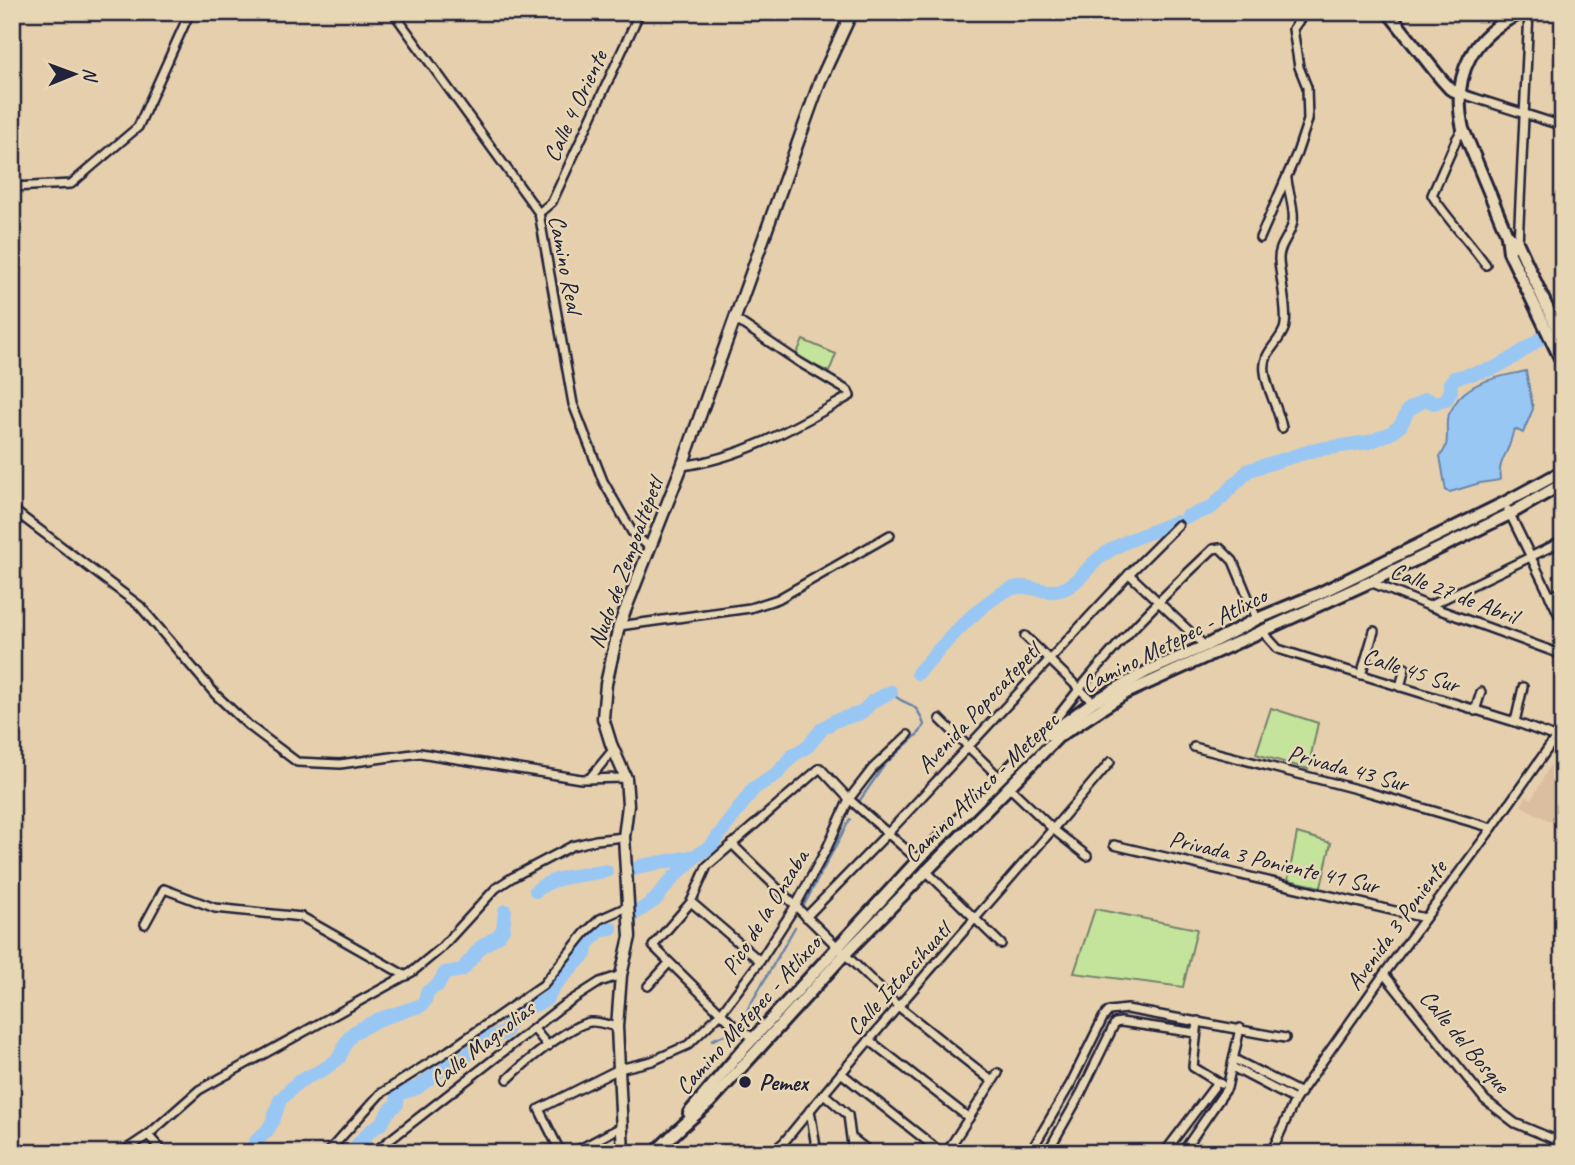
<svg xmlns="http://www.w3.org/2000/svg" width="1575" height="1165" font-family="Caveat,sans-serif">
	<style>
		.built { fill: #dbbea0 }
		.green { fill: #c4e39b; stroke: #73826b; stroke-width: 2 }
		.water { fill: #99c7f4; stroke: #6985aa; stroke-width: 2 }
		.lines { fill: none; stroke-linecap: round; stroke-linejoin: round }
		.stream { stroke: #6985aa; stroke-width: 2.5 }
		.river { stroke: #99c7f4; stroke-width: 14 }
		.minor-casing { stroke: #22223b; stroke-width: 12 }
		.tertiary-casing { stroke: #22223b; stroke-width: 15 }
		.secondary-casing { stroke: #22223b; stroke-width: 16 }
		.minor { stroke: #e8d7b4; stroke-width: 7 }
		.tertiary { stroke: #e8d7b4; stroke-width: 10 }
		.secondary { stroke: #e8d7b4; stroke-width: 10 }
		.poi-dot { fill: #22223b; stroke: #e8d7b4; stroke-width: 2.5 }
		.labels { text-anchor: middle; stroke-width: 5; stroke-linejoin: round; paint-order: stroke }
		.street-label { font-size: 24px; fill: #22223b; stroke: #e8d7b4 }
		.poi-label { font-size: 24px; font-weight: bold; fill: #22223b; stroke: #e8d7b4; text-anchor: start }
	</style>
	<rect width="100%" height="100%" fill="#e6cfad"/>
	<filter id="ink" filterUnits="userSpaceOnUse"><feTurbulence type="fractalNoise" baseFrequency=".0143" numOctaves="2"/><feDisplacementMap in="SourceGraphic" scale="14" xChannelSelector="R" yChannelSelector="G"/><feConvolveMatrix kernelMatrix="1 2 1 2 8 2 1 2 1" color-interpolation-filters="sRGB"/></filter>
	<g filter="url(#ink)">
		<path class="built" d="M1550,765L1563,772V828L1521,806L1526,796L1532,799Z"/>
		<g class="green">
			<path d="M803,340L836,354L829,372L795,357Z"/>
			<path d="M1271,708L1318,723L1308,769L1256,754Z"/>
			<path d="M1297,833L1331,843L1321,887L1288,880Z"/>
			<path d="M1095,909L1197,929L1183,987L1074,973Z"/>
		</g>
		<path class="water" d="M1526,371L1533,409L1523,433L1515,429C1511,435 1512,439 1509,446C1504,458 1498,465 1500,480L1480,483L1450,492L1446,491L1440,456C1450,446 1446,433 1447,420C1448,414 1452,410 1454,405C1469,380 1500,377 1526,371Z"/>
		<g class="lines">
			<g class="stream">
				<path d="M860,800L885,764L920,732L924,725C915,696 905,709 891,692"/>
				<path d="M804,905L850,819"/>
				<path d="M737,1023L742,1019L795,927"/>
				<path d="M712,1040L729,1033L733,1028"/>
			</g>
			<g class="river">
				<path d="M1186,517L1211,508L1249,470L1314,450L1369,442L1391,433L1401,425L1408,410L1426,399L1434,403L1446,400L1451,391L1450,383L1454,378L1492,369L1508,361L1563,323"/>
				<path d="M918,673C938,651 990,589 1019,587C1036,586 1049,596 1066,588C1079,582 1087,568 1098,559C1121,540 1149,534 1175,522"/>
				<path d="M630,871L641,866L696,856L712,845L754,788L778,773L792,756L808,746L822,729L834,721L861,713L873,701L891,692"/>
				<path d="M536,891C550,876 586,875 606,871"/>
				<path d="M633,915L655,900L672,879L695,857"/>
				<path d="M250,1153L257,1140L267,1131L273,1121L280,1100L298,1082L326,1068L339,1058L347,1041L353,1033L377,1020L422,1005C432,992 418,997 438,985L445,973L462,970L481,947L498,936L503,929L505,911"/>
				<path d="M350,1153L370,1131L382,1123L388,1112L397,1104L398,1094L417,1088L438,1072L467,1056L481,1040L505,1033L509,1023L524,1010L546,1000L555,985L585,954L587,943L600,931L611,928"/>
			</g>
			<g class="minor-casing">
				<g id="minor">
					<path d="M393,12L539,213L573,404L603,481L632,532L649,547"/>
					<path d="M1459,93L1563,126"/>
					<path d="M1463,129L1457,138L1432,195C1448,220 1469,241 1486,265"/>
					<path d="M12,187L71,184L138,127L190,12"/>
					<path d="M539,213L552,202L640,12"/>
					<path d="M1260,238L1297,153L1308,120L1307,87L1299,67L1293,29L1305,12"/>
					<path d="M1509,252L1518,244L1529,12"/>
					<path d="M1282,428C1279,409 1267,391 1265,372C1262,352 1278,345 1284,329C1289,315 1280,278 1279,260C1278,245 1291,236 1293,221C1295,209 1288,191 1287,179"/>
					<path d="M682,466C744,458 796,426 850,396L848,391L799,362L735,319"/>
					<path d="M12,509L140,606L216,695L248,725L297,762L340,764L420,753L581,779L626,778"/>
					<path d="M1508,510L1563,623"/>
					<path d="M1129,574L1205,646"/>
					<path d="M1370,582L1429,606L1563,655"/>
					<path d="M1550,597L1563,591"/>
					<path d="M1429,606L1563,541"/>
					<path d="M619,626L750,608L778,599L890,535"/>
					<path d="M1261,630L1278,649L1291,653L1515,722L1555,737"/>
					<path d="M1025,636L1093,702"/>
					<path d="M1361,675L1374,631"/>
					<path d="M1400,687L1405,668"/>
					<path d="M1475,711L1481,692"/>
					<path d="M940,719L999,777"/>
					<path d="M1515,722L1523,687"/>
					<path d="M1044,735C1092,668 1152,606 1213,549L1220,548L1233,561L1257,619"/>
					<path d="M1194,747L1368,792L1492,828"/>
					<path d="M589,779L613,750"/>
					<path d="M1008,786L1054,830L1087,856"/>
					<path d="M732,844L898,1006L992,1081"/>
					<path d="M1114,845L1425,918"/>
					<path d="M925,870L1001,944"/>
					<path d="M691,902L760,961"/>
					<path d="M806,917L889,832L1129,574L1178,525"/>
					<path d="M145,924L164,889L215,908L302,917L406,976"/>
					<path d="M1384,974L1485,1100L1515,1123L1563,1143"/>
					<path d="M648,986L669,963"/>
					<path d="M1198,1021L1193,1067L1221,1084"/>
					<path d="M534,1029L548,1046"/>
					<path d="M755,1039L732,1024L653,946L691,902L707,866L820,768L849,799L918,860"/>
					<path d="M869,1040L969,1118"/>
					<path d="M1234,1059L1301,1093"/>
					<path d="M1232,1067L1295,1100"/>
					<path d="M841,1073L942,1153"/>
					<path d="M508,1079C523,1064 570,1025 590,1022C598,1021 608,1025 617,1027"/>
					<path d="M824,1094L848,1115L853,1153"/>
					<path d="M810,1110L817,1153"/>
					<path d="M148,1135L164,1153"/>
					<path d="M852,1138L871,1153"/>
					<path d="M121,1153L148,1135L199,1090L412,972L440,949L496,888L513,877L572,846L596,840L624,837"/>
					<path d="M327,1153L380,1094L448,1051L543,985L585,933L600,919L627,907"/>
					<path d="M373,1153L561,1007L600,982L621,975"/>
					<path d="M561,1153L539,1109L619,1069L652,1061L688,1045L721,1013L760,961L796,905L827,848L849,799L873,768L908,735"/>
					<path d="M572,1153L621,1127"/>
					<path d="M771,1153L784,1142C889,1012 1003,890 1110,762"/>
					<path d="M946,1153L998,1073"/>
					<path d="M1030,1153L1071,1083L1103,1018L1109,1011L1127,1009L1285,1038"/>
					<path d="M1047,1153L1081,1093L1115,1023L1121,1022L1196,1033"/>
					<path d="M1164,1153L1217,1083"/>
					<path d="M1182,1153L1227,1088L1240,1028"/>
					<path d="M1271,1153L1295,1100L1384,974L1492,828L1563,727"/>
				</g>
			</g>
			<g class="tertiary-casing">
				<path id="tertiary" d="M623,1153L617,1027L621,975L630,937L624,837L628,805L626,778L611,744L603,718L606,684L619,626L682,466L820,81L852,12"/>
			</g>
			<g class="secondary-casing">
				<g id="secondary">
					<path d="M1388,12L1441,79L1450,89L1459,93"/>
					<path d="M1524,12C1472,33 1451,75 1463,129L1507,235L1509,252L1563,364"/>
					<path d="M1507,235L1518,244L1563,342"/>
					<path d="M689,1113L739,1054L918,860L1043,735L1049,734L1093,702L1146,672L1205,646L1257,619L1320,593L1504,503L1563,471"/>
					<path d="M655,1153C672,1134 691,1119 710,1102L845,954L1058,737L1124,694L1370,582L1510,514L1557,487L1563,480"/>
				</g>
			</g>
			<use href="#minor" class="minor"/>
			<use href="#tertiary" class="tertiary"/>
			<use href="#secondary" class="secondary"/>
		</g>
	</g>
	<circle class="poi-dot" cx="745" cy="1082" r="7"/>
	<g class="labels">
		<g class="street-label">
			<text transform="translate(575 106) rotate(-65)" y="8">Calle 4 Oriente</text>
			<text transform="translate(566 264) rotate(79)" y="8">Camino Real</text>
			<text transform="translate(625 563) rotate(-70)" y="8">Nudo de Zempoaltépetl</text>
			<text transform="translate(1454 593) rotate(21)" y="8">Calle 27 de Abril</text>
			<text transform="translate(1174 640) rotate(-27)" y="8">Camino Metepec - Atlixco</text>
			<text transform="translate(1411 670) rotate(18)" y="8">Calle 45 Sur</text>
			<text transform="translate(978 708) rotate(-47)" y="8">Avenida Popocatepetl</text>
			<text transform="translate(1348 768) rotate(15)" y="8">Privada 43 Sur</text>
			<text transform="translate(981 787) rotate(-44)" y="8">Camino Atlixco - Metepec</text>
			<text transform="translate(1274 862) rotate(13)" y="8">Privada 3 Poniente 41 Sur</text>
			<text transform="translate(765 912) rotate(-58)" y="8">Pico de la Onzaba</text>
			<text transform="translate(1396 925) rotate(-54)" y="8">Avenida 3 Poniente</text>
			<text transform="translate(898 979) rotate(-48)" y="8">Calle Iztaccíhuatl</text>
			<text transform="translate(748 1015) rotate(-48)" y="8">Camino Metepec - Atlixco</text>
			<text transform="translate(1465 1041) rotate(50)" y="8">Calle del Bosque</text>
			<text transform="translate(482 1044) rotate(-38)" y="8">Calle Magnolias</text>
		</g>
		<g class="poi-label">
			<text x="759" y="1090">Pemex</text>
		</g>
	</g>
	<rect width="1575" height="1165" fill="none" stroke="#e8d7b4" stroke-width="42"/>
	<rect x="21" y="21" width="1533" height="1123" fill="none" stroke="#22223b" stroke-width="2.5" filter="url(#ink)"/>
	<g transform="translate(74 74) rotate(89)" stroke="#e8d7b4" stroke-width="5" paint-order="stroke">
	<path d="M0-5L12 26L0 18L-12 26Z" fill="#22223b"/>
	<text y="-10" font-size="19" font-weight="bold" text-anchor="middle" fill="#22223b">N</text>
	</g>
</svg>
